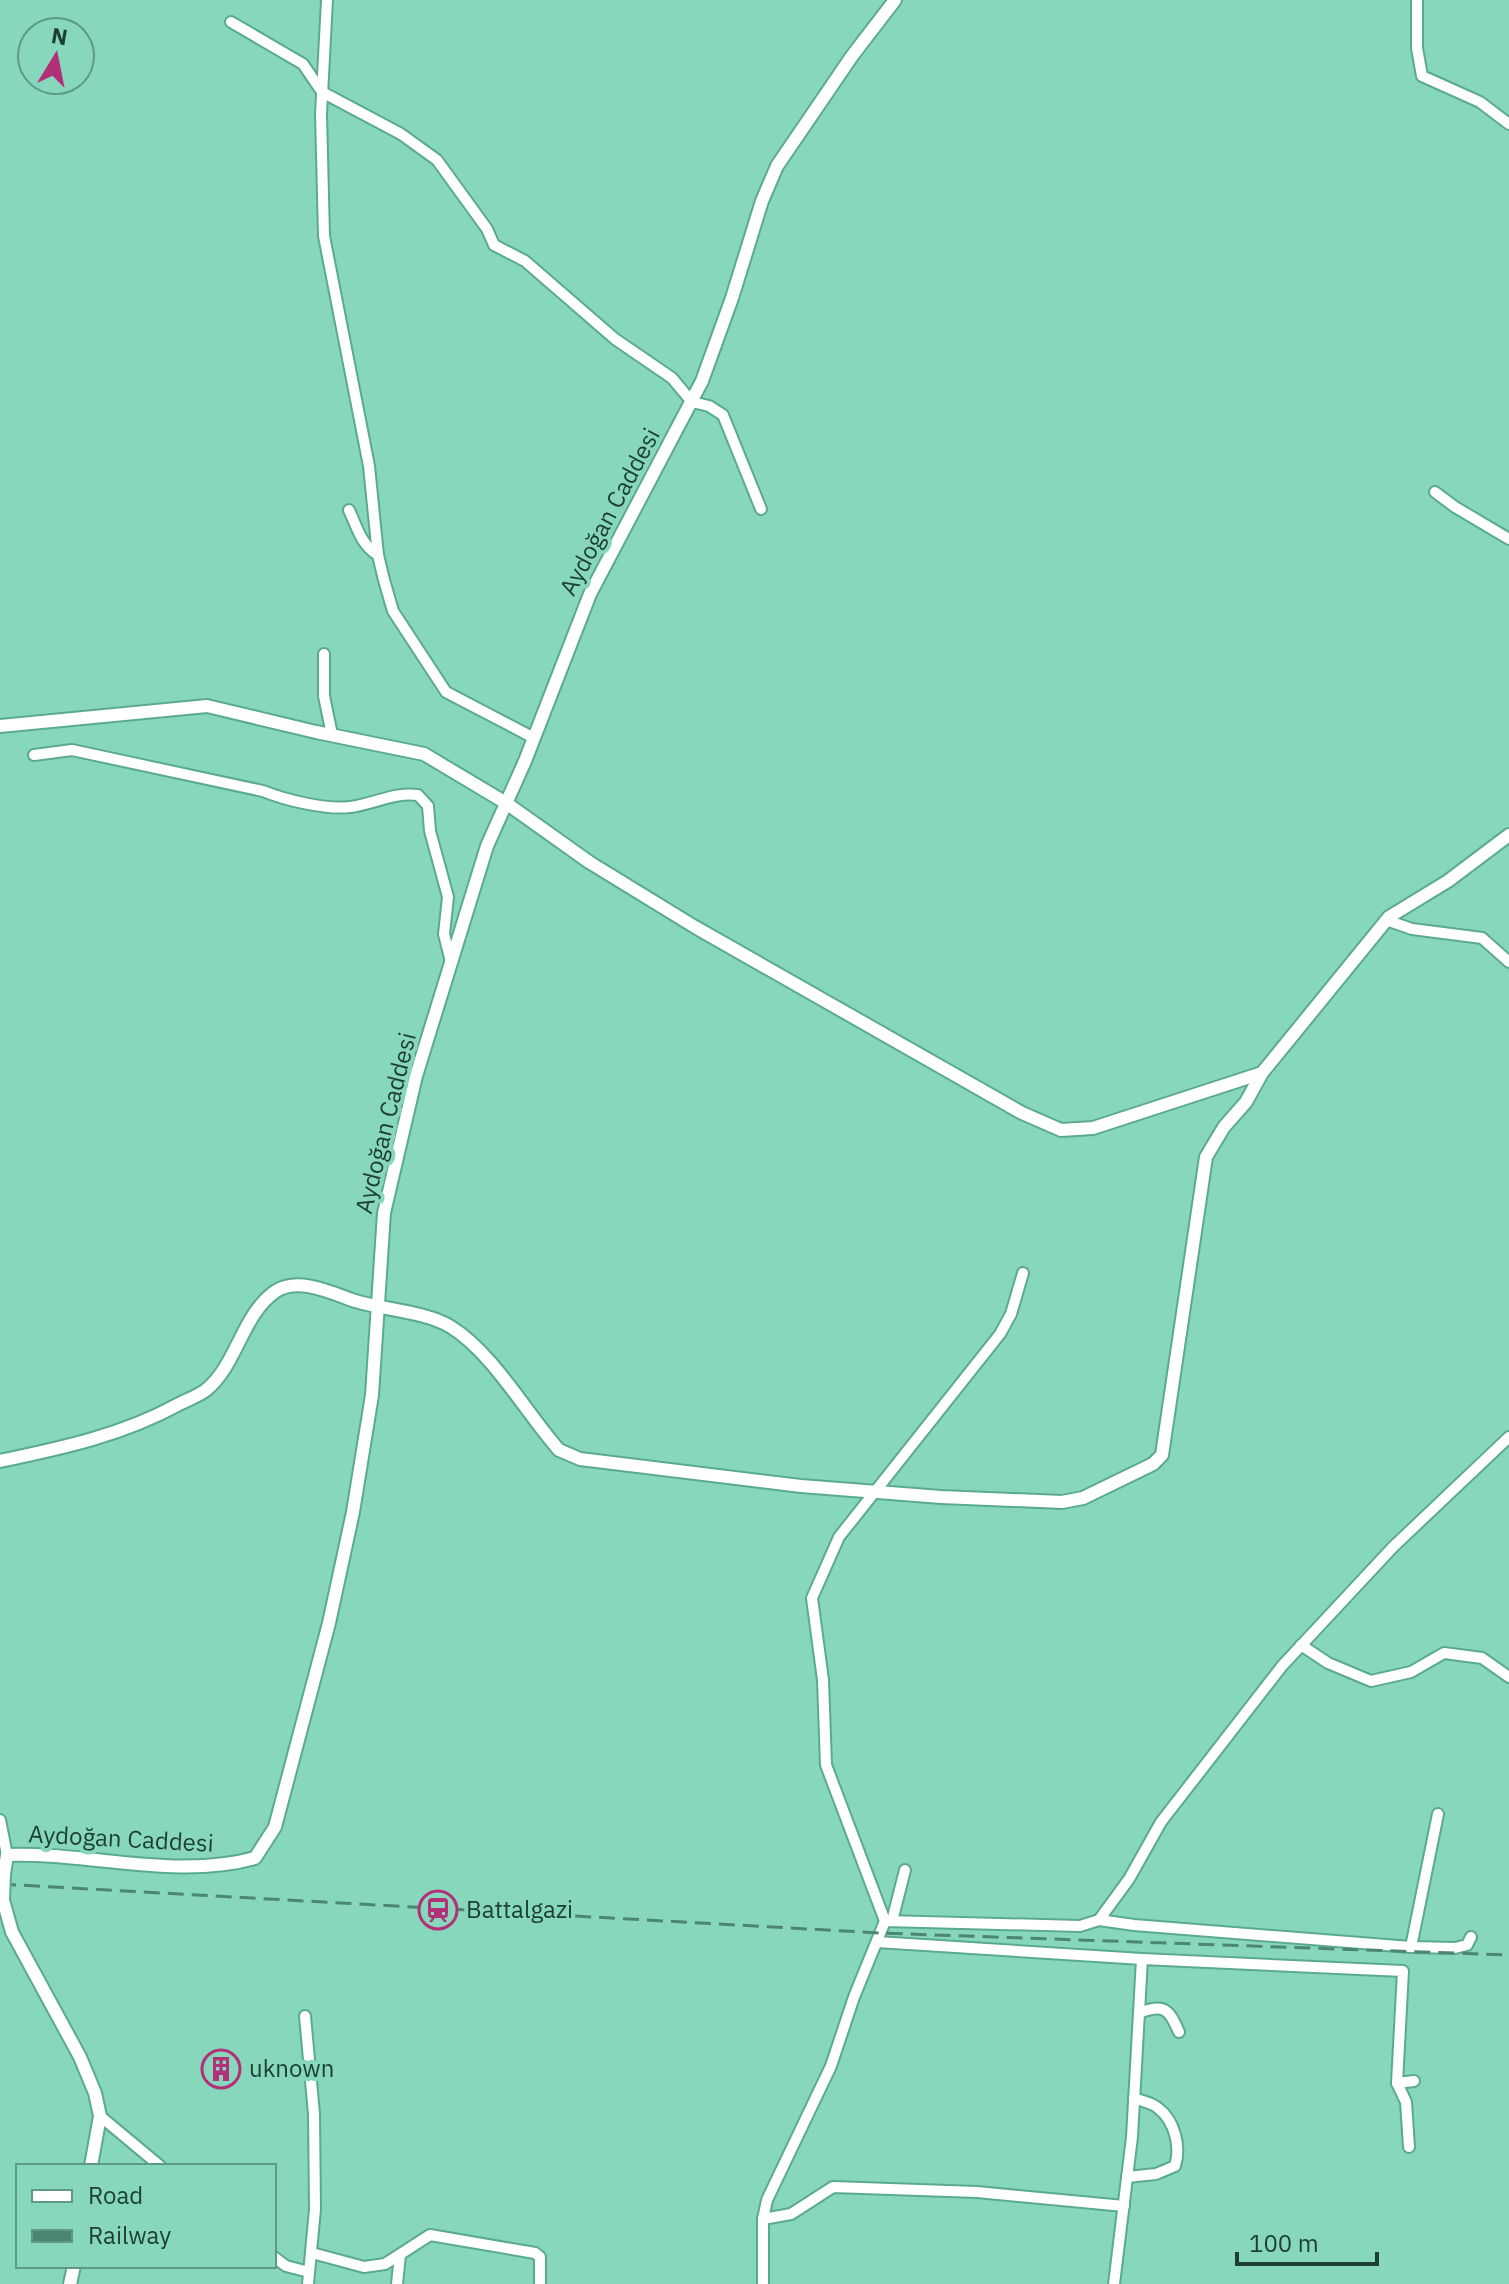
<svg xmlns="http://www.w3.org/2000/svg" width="1509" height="2284" font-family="'IBM Plex Sans',sans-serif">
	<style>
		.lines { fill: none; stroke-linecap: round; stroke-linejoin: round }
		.minor-casing { stroke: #5aaa91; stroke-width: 14 }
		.tertiary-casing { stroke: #5aaa91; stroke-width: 16 }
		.minor { stroke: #fff; stroke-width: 10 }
		.tertiary { stroke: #fff; stroke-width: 12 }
		.rail { stroke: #4d8573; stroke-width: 3; stroke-dasharray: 16 8; stroke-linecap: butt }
		.tertiary-bridge-casing { stroke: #5aaa91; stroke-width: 16; stroke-linecap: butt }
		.tertiary-bridge { stroke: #fff; stroke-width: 12 }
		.labels { text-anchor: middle; stroke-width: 8; stroke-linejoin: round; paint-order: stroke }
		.street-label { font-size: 24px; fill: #1c3e33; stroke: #87d7bd }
		.poi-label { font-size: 24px; fill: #1c3e33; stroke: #87d7bd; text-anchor: start }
	</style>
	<rect width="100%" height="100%" fill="#87d7bd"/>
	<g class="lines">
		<g class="minor-casing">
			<g id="minor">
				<path d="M327,0L321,114L324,236L369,466L378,555L384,580L393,611L446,692L534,738"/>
				<path d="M1417,0V48L1422,76L1480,102L1509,124"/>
				<path d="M231,22L303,64L322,92L401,134L437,160L487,229L494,245L525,261L615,339L672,378L692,402L709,406L723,415L761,509"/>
				<path d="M1435,492L1455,507L1509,539"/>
				<path d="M349,510C357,527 361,545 378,555"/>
				<path d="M324,654V696L332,735"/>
				<path d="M34,755L72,750L263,791C285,800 326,810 350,807C374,804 393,792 418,795L428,806L430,831L448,897L444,934L451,962"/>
				<path d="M1386,920L1412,929L1482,938L1509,962"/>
				<path d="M1301,1645L1328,1663L1371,1681L1411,1672L1444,1653L1482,1658L1509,1677"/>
				<path d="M0,1820L7,1855"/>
				<path d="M1099,1920L1134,1925L1411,1947L1455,1948L1467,1945L1471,1937"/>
				<path d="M885,1921L826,1765L823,1680L812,1598L839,1537L1000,1334L1011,1314L1023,1273"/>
				<path d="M892,1921L905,1870"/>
				<path d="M877,1942L1142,1959"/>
				<path d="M1411,1947L1438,1814"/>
				<path d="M1139,2013C1164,2003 1169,2009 1179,2032"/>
				<path d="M305,2016L314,2114L315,2209L308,2284"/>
				<path d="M1397,2083L1414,2081"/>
				<path d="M100,2116L160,2166"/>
				<path d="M1127,2177L1156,2174L1175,2166C1181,2147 1175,2121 1158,2108C1153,2103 1141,2101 1134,2098"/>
				<path d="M763,2219L791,2214L833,2187L977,2192L1124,2206"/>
				<path d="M312,2253L364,2267L385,2264L430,2235L535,2253L540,2257V2284"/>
				<path d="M274,2257L286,2266L309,2272"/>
				<path d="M397,2284L400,2255"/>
				<path d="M763,2284V2219L767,2200L831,2066L854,1997L885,1921L1080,1926L1099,1920L1129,1879L1161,1822L1282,1666L1393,1547L1509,1437"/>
				<path d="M1114,2284L1132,2137L1142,1959L1403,1971L1397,2083L1406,2102L1409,2147"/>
			</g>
		</g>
		<g class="tertiary-casing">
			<g id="tertiary">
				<path d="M0,726L207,706L316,732L424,754L506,803L589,862L695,927L1022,1113L1061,1130L1093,1128L1262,1073"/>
				<path d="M0,1461C62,1448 123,1435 179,1404C187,1400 198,1396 206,1390C237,1365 242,1314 276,1291C298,1277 330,1292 352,1300C382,1310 425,1311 451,1327C492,1352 527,1414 559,1450L580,1459L801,1486L941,1497L1062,1502L1083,1498L1153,1464L1162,1455L1206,1157L1224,1127L1246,1102L1262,1073L1389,917L1448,881L1509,835"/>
				<path d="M4,1874L7,1855C88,1852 177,1880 255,1858L275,1827L329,1623L353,1512L372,1395L384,1213L416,1076L487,846L525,761L590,594L702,381L732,298L762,201L777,166L852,56L895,0"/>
				<path d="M3,1900L12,1932L80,2057L95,2093L100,2116L91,2166"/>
				<path d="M70,2284L74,2266"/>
			</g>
		</g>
		<use href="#minor" class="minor"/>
		<use href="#tertiary" class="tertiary"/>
		<path class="rail" d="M0,1884L880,1933L1509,1955"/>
		<g class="tertiary-bridge-casing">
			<path id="tertiary-bridge" d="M3,1900L4,1874"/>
		</g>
		<use href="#tertiary-bridge" class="tertiary-bridge"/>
	</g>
	<defs>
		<g id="station-ring" transform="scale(2)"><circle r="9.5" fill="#87d7bd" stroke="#b33079" stroke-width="1.5"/><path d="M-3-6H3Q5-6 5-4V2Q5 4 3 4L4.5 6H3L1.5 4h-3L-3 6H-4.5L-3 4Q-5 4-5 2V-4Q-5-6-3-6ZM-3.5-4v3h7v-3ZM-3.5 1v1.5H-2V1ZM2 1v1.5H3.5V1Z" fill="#b33079"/></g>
		<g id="building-ring" transform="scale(2)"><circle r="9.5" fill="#87d7bd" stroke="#b33079" stroke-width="1.5"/><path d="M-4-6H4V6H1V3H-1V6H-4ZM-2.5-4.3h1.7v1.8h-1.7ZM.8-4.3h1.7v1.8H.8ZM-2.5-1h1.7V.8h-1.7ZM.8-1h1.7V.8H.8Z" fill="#b33079"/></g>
	</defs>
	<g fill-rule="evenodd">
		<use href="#station-ring" x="438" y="1910"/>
		<use href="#building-ring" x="221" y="2069"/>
	</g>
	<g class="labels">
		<g class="street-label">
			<text transform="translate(610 512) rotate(-62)" y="8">Aydoğan Caddesi</text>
			<text transform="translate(386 1123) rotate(-76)" y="8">Aydoğan Caddesi</text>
			<text transform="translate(121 1839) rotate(3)" y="8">Aydoğan Caddesi</text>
		</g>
		<g class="poi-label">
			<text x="466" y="1918">Battalgazi</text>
			<text x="249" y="2077">uknown</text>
		</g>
	</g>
	<rect x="16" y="2164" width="260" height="104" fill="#87d7bd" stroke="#5c9a86" stroke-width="2"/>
	<rect x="32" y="2190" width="40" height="12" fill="#ffffff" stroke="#5c9a86" stroke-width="2"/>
	<text x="88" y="2204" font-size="24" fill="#1c3e33">Road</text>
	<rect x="32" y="2230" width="40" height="12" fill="#4d8573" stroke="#5c9a86" stroke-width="2"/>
	<text x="88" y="2244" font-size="24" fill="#1c3e33">Railway</text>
	<g transform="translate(56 56) rotate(10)"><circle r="38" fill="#87d7bd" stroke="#5c9a86" stroke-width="2"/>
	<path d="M0-6L14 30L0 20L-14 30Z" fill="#b33079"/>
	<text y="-12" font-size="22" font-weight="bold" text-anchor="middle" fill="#1c3e33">N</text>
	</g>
	<path d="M1237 2252v12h140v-12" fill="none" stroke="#1c3e33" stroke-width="4"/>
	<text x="1249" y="2252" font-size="24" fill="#1c3e33" stroke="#87d7bd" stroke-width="6" paint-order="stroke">100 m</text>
</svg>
